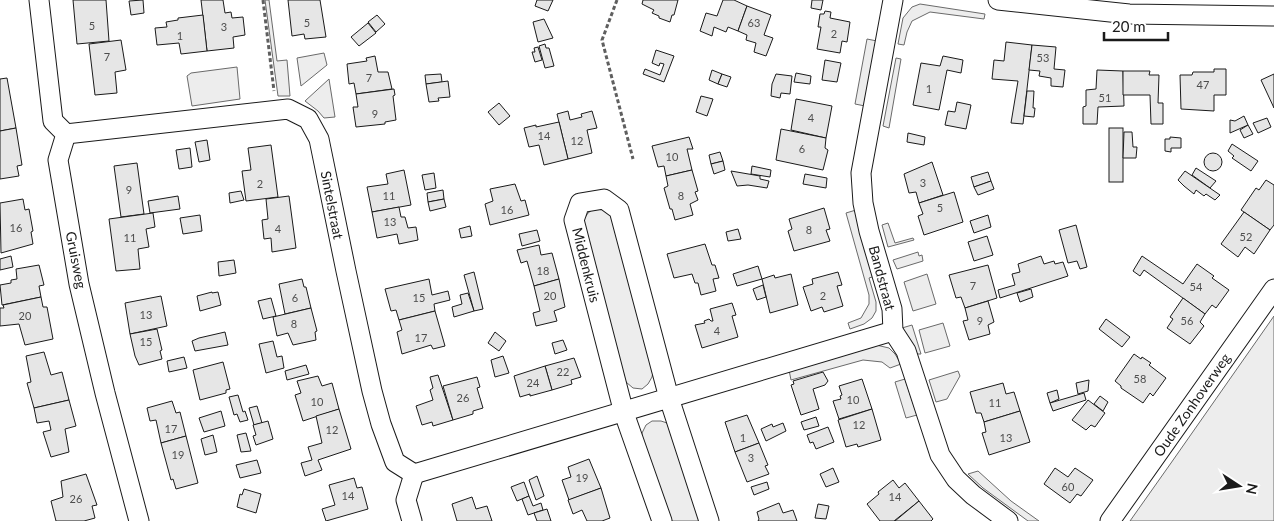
<svg xmlns="http://www.w3.org/2000/svg" width="1274" height="521" font-family="Lato,sans-serif">
	<style>
		.built { fill: #ededed; stroke: #6a6a6a }
		.building { fill: #e6e6e6; stroke: #1a1a1a }
		.lines { fill: none; stroke-linecap: round; stroke-linejoin: round }
		.minor-casing { stroke: #1a1a1a; stroke-width: 21 }
		.path { stroke: #5f5f5f; stroke-width: 3; stroke-dasharray: 4 2.5; stroke-linecap: butt }
		.minor { stroke: #fff; stroke-width: 19 }
		.labels { text-anchor: middle; stroke-width: 4; stroke-linejoin: round; paint-order: stroke }
		.number-label { font-size: 11px; fill: #4d4d4d }
		.street-label { font-size: 14px; fill: #1a1a1a; stroke: #fff }
	</style>
	<rect width="100%" height="100%" fill="#fff"/>
	<g class="built">
		<path d="M265,0H269L277,61L287,60L290,96H278Z"/>
		<path d="M920,4L985,14L984,19L930,12L912,21L907,32L904,45L898,44L903,18L912,7Z"/>
		<path d="M867,39L877,41L865,106L855,104Z"/>
		<path d="M324,53L327,65L301,86L297,58Z"/>
		<path d="M896,58L901,59L889,128L883,126Z"/>
		<path d="M237,67L240,99L192,106L187,76L191,73Z"/>
		<path d="M329,79L335,117L324,118L318,111L305,101Z"/>
		<path d="M595,208L604,209L610,213L612,220L653,372L652,377L648,384L642,389L633,388L626,382L623,375L584,228V219L588,213Z"/>
		<path d="M856,210L875,276L869,278L876,302V311L872,318L864,324L850,329L848,323L861,318L869,304V295L846,213Z"/>
		<path d="M888,223L895,243L913,238L914,240L888,247L882,225Z"/>
		<path d="M918,252L919,256L922,255L923,261L897,269L893,260Z"/>
		<path d="M927,274L936,304L913,311L904,282Z"/>
		<path d="M1274,316V521H1130L1171,463Z"/>
		<path d="M943,323L950,346L925,353L919,330Z"/>
		<path d="M912,325L921,354H916L910,340L904,333L902,328Z"/>
		<path d="M872,344L889,348L895,354L901,364L890,368L882,362L863,360L791,380L789,370Z"/>
		<path d="M958,371L960,376L947,399L936,402L929,380Z"/>
		<path d="M905,379L917,415L906,418L895,382Z"/>
		<path d="M652,421H661L667,423L702,521H672L642,440V433L646,425Z"/>
		<path d="M978,471L1011,501L1039,521H1028L983,488L968,474Z"/>
	</g>
	<g class="building">
		<path d="M73,0H106L109,41L77,44Z"/>
		<path d="M143,0L144,13L131,15L129,1Z"/>
		<path d="M201,0H223L225,13L231,12L232,18L243,17L245,35L233,37L234,48L207,51Z"/>
		<path d="M288,0H320L326,37L305,39L304,34L292,36Z"/>
		<path d="M537,0H553L548,11L535,6Z"/>
		<path d="M643,0H678L674,15H672L670,22L659,18V16L652,13L654,10L642,4Z"/>
		<path d="M723,0H734L747,6L738,31L728,27L726,32L714,27L712,36L700,31L706,13L717,16Z"/>
		<path d="M812,0H823L821,10L811,8Z"/>
		<path d="M747,6L771,15L764,35L773,38L766,56L754,52L756,43L746,40L747,35L738,31Z"/>
		<path d="M825,11L831,12L830,18L850,22L847,42L842,41L840,53L817,49L821,27H818L820,14H824Z"/>
		<path d="M203,15L207,51L181,54L179,43L157,45L155,28L167,27L166,22L178,20V18Z"/>
		<path d="M377,15L385,24L376,32L368,22Z"/>
		<path d="M544,19L553,38L538,42L533,22Z"/>
		<path d="M368,23L376,33L359,46L351,37Z"/>
		<path d="M121,40L126,70L115,72L117,93L95,95L89,44Z"/>
		<path d="M1006,42L1032,45L1023,124L1011,123L1018,81L992,79L994,60L1004,61Z"/>
		<path d="M545,44L546,48H549L554,66L545,68L539,46Z"/>
		<path d="M1032,45L1056,47L1054,69L1065,70L1063,87L1051,86V78L1039,76L1040,71L1029,70Z"/>
		<path d="M538,47L542,60L535,62L532,52H535L534,48Z"/>
		<path d="M656,50L674,56L664,82L643,74L645,69L660,75L664,64L660,63L659,66L652,63Z"/>
		<path d="M375,56L378,72H388L392,89L356,94L354,83L349,84L347,64L367,61L366,58Z"/>
		<path d="M943,56L963,60L961,73L947,70L939,110L913,105L921,63L940,66Z"/>
		<path d="M825,60L841,63L837,82L822,80Z"/>
		<path d="M1214,69H1226V95H1214V111L1181,109L1180,75H1192L1193,72H1214Z"/>
		<path d="M712,70L722,74L718,84L709,80Z"/>
		<path d="M1097,70L1123,71L1124,106L1098,107L1097,124H1083V107L1086,106V90L1096,89Z"/>
		<path d="M1123,71H1150L1149,75H1159L1158,103H1163V124H1151L1150,95H1123Z"/>
		<path d="M796,73L811,76L810,84L794,82Z"/>
		<path d="M441,74L442,82L426,84L425,75Z"/>
		<path d="M722,74L731,77L727,87L718,84Z"/>
		<path d="M776,74L792,76L790,94L781,93L780,98L771,96L772,84Z"/>
		<path d="M1274,74V108L1261,80Z"/>
		<path d="M7,78L16,128L0,131V79Z"/>
		<path d="M448,81L450,97L438,98L439,101L429,102L426,84Z"/>
		<path d="M394,89L395,95L393,96L396,120L385,122V124L356,127L353,107H358L356,94Z"/>
		<path d="M1027,91H1034L1033,108H1035L1034,117L1024,116Z"/>
		<path d="M701,96L713,99L707,116L696,112Z"/>
		<path d="M796,99L832,106L826,138L791,130Z"/>
		<path d="M957,102L971,105L966,129L945,125L948,111L955,112Z"/>
		<path d="M499,103L510,116L499,125L488,112Z"/>
		<path d="M568,111L570,120L582,117L581,114L592,111L597,128L587,130L592,153L568,159L557,114Z"/>
		<path d="M1244,116L1248,125L1230,133V120L1235,121Z"/>
		<path d="M1267,118L1271,127L1258,133L1253,123Z"/>
		<path d="M559,122L568,159L544,165L539,145L529,147L524,128L536,125V127Z"/>
		<path d="M1248,125L1253,134L1244,138L1240,130Z"/>
		<path d="M16,128L22,165L17,166L19,176L0,179V131Z"/>
		<rect x="1109" y="128" width="14" height="54"/>
		<path d="M781,129L826,138L825,148L828,150L823,170L776,160Z"/>
		<path d="M1124,132H1132L1133,147H1137L1136,158H1123Z"/>
		<path d="M908,133L925,137L924,145L907,142Z"/>
		<path d="M689,137L693,149H687L692,170L666,176L664,166L658,167L652,146Z"/>
		<path d="M1170,137L1181,138V148H1171V152L1165,151V139H1170Z"/>
		<path d="M207,140L210,160L199,162L195,142Z"/>
		<path d="M1232,144L1258,161L1251,171L1232,158L1234,156L1228,151Z"/>
		<path d="M271,145L278,197L246,201L242,171L251,170L248,148Z"/>
		<path d="M190,148L192,167L179,169L176,150Z"/>
		<path d="M720,152L723,161L711,164L709,155Z"/>
		<circle cx="1213" cy="162" r="9"/>
		<path d="M723,161L725,170L714,174L711,164Z"/>
		<path d="M932,162L943,195L919,203L916,192L909,193L904,174Z"/>
		<path d="M137,163L144,214L121,217L114,166Z"/>
		<path d="M752,166L771,170L770,177L751,174Z"/>
		<path d="M1196,168L1216,181L1210,188L1192,175Z"/>
		<path d="M404,170L411,205L372,212L367,187L388,184L386,174Z"/>
		<path d="M692,170L698,191L695,192L698,200L690,204L693,215L675,220L672,209H670L664,188L668,186L666,176Z"/>
		<path d="M731,171L760,176V179L769,181L767,188L748,185L737,186Z"/>
		<path d="M1185,171L1220,195L1215,200L1206,194L1204,196L1196,190L1194,194L1184,186L1178,180Z"/>
		<path d="M988,172L991,181L974,187L971,177Z"/>
		<path d="M434,173L436,188L425,190L422,175Z"/>
		<path d="M805,174L827,178L826,188L803,184Z"/>
		<path d="M1266,180L1274,185V225L1270,230L1241,210L1256,188L1259,190Z"/>
		<path d="M991,181L994,189L978,195L974,187Z"/>
		<path d="M515,184L521,201L525,200L529,215L490,225L485,204L493,201L490,189Z"/>
		<path d="M443,190L444,199L428,202L427,193Z"/>
		<path d="M241,191L244,200L230,203L229,193Z"/>
		<path d="M954,192L963,222L924,235L918,216L923,214L919,203Z"/>
		<path d="M178,196L180,209L150,213L148,201Z"/>
		<path d="M289,196L296,248L272,252L271,238L264,239L262,220L268,219L266,199Z"/>
		<path d="M23,199L25,210L29,209L33,231L31,232L33,244L1,253L0,203Z"/>
		<path d="M444,199L446,207L430,211L428,202Z"/>
		<path d="M399,207L401,217H405L408,228L416,227L418,240L399,244L397,234L377,238L372,212Z"/>
		<path d="M824,208L830,229L826,230L830,241L794,251L788,231L792,229L789,219Z"/>
		<path d="M1244,212L1270,230L1254,254L1245,247L1238,257L1221,244Z"/>
		<path d="M153,213L155,227L146,229L149,247L138,249L140,269L116,271L109,219Z"/>
		<path d="M200,215L202,231L183,234L180,218Z"/>
		<path d="M988,215L991,227L974,233L970,221Z"/>
		<path d="M1076,225L1087,267L1080,269L1077,261L1068,263L1059,230Z"/>
		<path d="M470,226L472,236L461,238L459,229Z"/>
		<path d="M738,229L741,239L728,241L726,232Z"/>
		<path d="M537,230L540,241L522,246L519,234Z"/>
		<path d="M987,236L993,255L974,261L968,242Z"/>
		<path d="M705,244L712,265H715L719,278L713,279L716,291L701,295L698,283H695L692,274L674,278L667,254Z"/>
		<path d="M539,245L541,255L552,253L559,279L534,286L527,261L521,263L517,250Z"/>
		<path d="M11,256L13,267L0,270V259Z"/>
		<path d="M1041,256L1044,264L1054,261L1055,264L1063,262L1068,276L1000,298L998,290L1015,285L1012,274L1020,272L1018,264Z"/>
		<path d="M1142,256L1183,284L1197,264L1214,276L1212,278L1229,290L1216,308L1212,305L1205,314L1144,270L1140,276L1133,271Z"/>
		<path d="M234,260L236,273L219,276L218,262Z"/>
		<path d="M39,265L44,285L39,286L41,297L2,305L0,285L11,283V280L17,279L16,269Z"/>
		<path d="M988,265L997,298L965,308L961,297L956,298L949,275Z"/>
		<path d="M758,266L762,279L737,286L733,274Z"/>
		<path d="M474,272L483,309L474,311L464,275Z"/>
		<path d="M838,272L842,285L837,286L843,306L824,312L822,307L811,311L803,287L813,284L812,279Z"/>
		<path d="M791,274L798,305L770,313L762,279L774,275L775,278Z"/>
		<path d="M302,279L304,287H306L311,308L285,314L279,284Z"/>
		<path d="M429,279L432,295L448,291L450,300L434,304L435,311L399,320L396,310L391,311L385,289Z"/>
		<path d="M559,279L565,307L554,311L557,321L536,326L533,313L540,311L534,286Z"/>
		<path d="M763,285L766,297L757,300L753,289Z"/>
		<path d="M1031,289L1033,297L1020,302L1017,293Z"/>
		<path d="M212,292V293L218,292L221,305L200,311L197,296Z"/>
		<path d="M468,293L474,311L454,317L452,307L462,304L460,295Z"/>
		<path d="M161,296L167,326L130,334L125,303Z"/>
		<path d="M41,297L43,307H47L53,339L25,345L19,324L0,326V308H4L3,305Z"/>
		<path d="M271,298L276,316L263,319L258,301Z"/>
		<path d="M1183,298L1205,314L1200,322L1204,326L1190,344L1167,328L1173,319L1170,317Z"/>
		<path d="M988,301L994,322L988,325L990,334L969,340L963,321L968,320L965,308Z"/>
		<path d="M732,303L736,315L732,316L738,337L702,348L695,325L705,323L704,321L709,319L711,321H713L710,309Z"/>
		<path d="M311,308L317,331L315,332L316,340L293,345L288,333L277,336L273,317Z"/>
		<path d="M435,311L445,346L433,349L431,345L402,354L397,332L402,330L399,320Z"/>
		<path d="M1106,319L1130,337L1122,347L1099,329Z"/>
		<path d="M157,329L162,350L160,351L162,359L139,365L135,356L130,334Z"/>
		<path d="M225,332L228,345L195,351L192,341L199,338Z"/>
		<path d="M495,332L506,341L499,351L488,343Z"/>
		<path d="M563,340L567,350L555,354L552,343Z"/>
		<path d="M273,341L277,357L282,356L284,368L266,373L259,344Z"/>
		<path d="M44,352L51,375L62,372L69,400L34,408L27,383L31,382L26,356Z"/>
		<path d="M1134,354L1141,359L1142,357L1151,363L1149,365L1166,378L1153,396L1150,393L1143,403L1121,388V386L1115,381Z"/>
		<path d="M503,356L509,373L495,377L491,360Z"/>
		<path d="M184,357L187,368L169,372L167,361Z"/>
		<path d="M574,358L581,377L571,380L572,384L552,390L545,366Z"/>
		<path d="M223,362L230,389L226,390V393L200,400L193,370Z"/>
		<path d="M306,365L309,374L287,380L285,371Z"/>
		<path d="M545,366L552,390L530,396V394L520,397L514,376Z"/>
		<path d="M823,372L828,381L825,385L813,389L819,409L801,415L791,385L794,384L793,381Z"/>
		<path d="M438,375L453,420L433,426L432,422L422,425L416,406L433,400L430,390L433,388L430,377Z"/>
		<path d="M318,376L322,386L332,383L339,409L303,421L295,395L301,393L297,381Z"/>
		<path d="M477,377L480,387L477,388L483,408L473,411V414L453,420L443,386Z"/>
		<path d="M862,379L872,409L839,419L833,401L841,399L840,396L842,395L839,386Z"/>
		<path d="M1089,380L1088,391L1078,394L1076,383Z"/>
		<path d="M1003,383L1006,394L1014,392L1020,411L984,422L981,413H976L970,392Z"/>
		<path d="M1057,390L1059,399L1050,403L1047,393Z"/>
		<path d="M1084,393L1086,400L1053,411L1050,403Z"/>
		<path d="M238,395L243,412L245,411L248,420L240,422L237,414L234,415L229,397Z"/>
		<path d="M1100,396L1108,402L1103,411L1094,404Z"/>
		<path d="M69,400L76,426L65,429L69,452L51,457L43,432L51,430L49,421L37,423L34,408Z"/>
		<path d="M1088,400L1105,413L1095,427L1091,425L1086,430L1072,420Z"/>
		<path d="M172,401L176,413L180,412L186,436L161,443L156,420L150,421L147,408Z"/>
		<path d="M257,406L262,423L254,425L249,408Z"/>
		<path d="M339,409L351,449L318,460L322,470L305,476L301,463L312,460L308,447L322,443L316,416Z"/>
		<path d="M872,409L881,440L858,447L857,444L846,447L838,420Z"/>
		<path d="M221,411L225,426L204,432L199,418Z"/>
		<path d="M1020,411L1030,442L989,455L982,433L986,432L984,422Z"/>
		<path d="M747,415L759,443L735,452L725,422Z"/>
		<path d="M816,417L819,426L804,430L801,422Z"/>
		<path d="M268,421L273,439L256,445L253,436L256,435L253,425Z"/>
		<path d="M783,423L786,431L766,441L761,429L772,424L773,427Z"/>
		<path d="M828,427L834,442L816,449L813,442L810,443L807,435Z"/>
		<path d="M246,433L251,451L241,452L237,435Z"/>
		<path d="M213,435L217,452L205,455L201,439Z"/>
		<path d="M186,436L198,483L176,489L173,479L171,480L161,443Z"/>
		<path d="M759,443L768,465L765,466L769,474L747,482L735,452Z"/>
		<path d="M589,459L601,488L569,500L562,480L571,477L568,467Z"/>
		<path d="M257,460L261,473L240,478L236,465Z"/>
		<path d="M833,468L839,482L826,487L820,474Z"/>
		<path d="M1055,468L1068,477L1075,468L1093,480L1081,496L1077,494L1070,503L1044,484Z"/>
		<path d="M86,474L97,505L92,506L95,518L84,521H56L51,501L63,497L61,481Z"/>
		<path d="M537,476L544,496L536,500L529,480Z"/>
		<path d="M354,478L357,488L362,487L368,509L326,521L322,509L335,505L329,485Z"/>
		<path d="M893,480L899,488L905,483L919,501L894,521H880L867,504L879,494L878,492Z"/>
		<path d="M524,482L529,496L517,501L511,487Z"/>
		<path d="M767,482L769,489L754,495L751,487Z"/>
		<path d="M601,488L610,518L602,521H587L582,510L573,514L568,500Z"/>
		<path d="M244,489L261,494L256,513L237,507L240,494L242,495Z"/>
		<path d="M529,496L533,506L541,503L543,510L528,515L522,499Z"/>
		<path d="M472,497L476,509L487,506L492,521H457L452,504Z"/>
		<path d="M919,501L933,519L931,521H895Z"/>
		<path d="M779,503L783,513L793,510L797,521H758L759,519L757,512Z"/>
		<path d="M818,504L829,506L826,519L815,518Z"/>
		<path d="M547,509L551,521H537L534,513Z"/>
	</g>
	<g class="lines">
		<g class="minor-casing">
			<g id="minor">
				<path d="M39,0L53,121L66,134L58,160L79,284L105,393L139,521"/>
				<path d="M893,0L861,173L863,203L869,231L892,309L893,331L906,351L940,455L956,479L973,495L1008,521"/>
				<path d="M998,0L1129,14L1274,16"/>
				<path d="M66,134L288,109L308,119L319,139L346,271L372,391L381,424L395,462L414,474L406,500L412,521"/>
				<path d="M414,474L893,331"/>
				<path d="M662,521L624,413L574,220L580,203L604,199L619,210L669,398L709,521"/>
				<path d="M1110,521L1274,289"/>
			</g>
		</g>
		<g class="path">
			<path d="M263,0L274,91"/>
			<path d="M617,0L602,40L633,159"/>
		</g>
		<use href="#minor" class="minor"/>
	</g>
	<g class="labels">
		<g class="number-label">
			<text x="307" y="27">5</text>
			<text x="754" y="27">63</text>
			<text x="92" y="30">5</text>
			<text x="224" y="31">3</text>
			<text x="834" y="38">2</text>
			<text x="180" y="40">1</text>
			<text x="107" y="61">7</text>
			<text x="1043" y="62">53</text>
			<text x="369" y="82">7</text>
			<text x="1203" y="89">47</text>
			<text x="929" y="93">1</text>
			<text x="1105" y="102">51</text>
			<text x="375" y="118">9</text>
			<text x="811" y="122">4</text>
			<text x="544" y="140">14</text>
			<text x="577" y="145">12</text>
			<text x="802" y="153">6</text>
			<text x="672" y="161">10</text>
			<text x="923" y="187">3</text>
			<text x="260" y="188">2</text>
			<text x="129" y="194">9</text>
			<text x="389" y="200">11</text>
			<text x="681" y="200">8</text>
			<text x="940" y="212">5</text>
			<text x="507" y="214">16</text>
			<text x="390" y="226">13</text>
			<text x="16" y="232">16</text>
			<text x="278" y="233">4</text>
			<text x="809" y="234">8</text>
			<text x="1246" y="241">52</text>
			<text x="130" y="242">11</text>
			<text x="543" y="275">18</text>
			<text x="973" y="290">7</text>
			<text x="1196" y="291">54</text>
			<text x="550" y="300">20</text>
			<text x="823" y="300">2</text>
			<text x="295" y="302">6</text>
			<text x="419" y="302">15</text>
			<text x="146" y="319">13</text>
			<text x="25" y="320">20</text>
			<text x="980" y="325">9</text>
			<text x="1187" y="325">56</text>
			<text x="294" y="328">8</text>
			<text x="717" y="335">4</text>
			<text x="421" y="342">17</text>
			<text x="146" y="346">15</text>
			<text x="563" y="376">22</text>
			<text x="1140" y="383">58</text>
			<text x="533" y="387">24</text>
			<text x="463" y="402">26</text>
			<text x="853" y="404">10</text>
			<text x="317" y="406">10</text>
			<text x="995" y="407">11</text>
			<text x="859" y="429">12</text>
			<text x="171" y="433">17</text>
			<text x="332" y="434">12</text>
			<text x="743" y="442">1</text>
			<text x="1006" y="442">13</text>
			<text x="178" y="459">19</text>
			<text x="751" y="462">3</text>
			<text x="582" y="482">19</text>
			<text x="1068" y="491">60</text>
			<text x="348" y="500">14</text>
			<text x="895" y="501">14</text>
			<text x="76" y="503">26</text>
		</g>
		<g class="street-label">
			<text transform="translate(332 205) rotate(79)" y="5">Sintelstraat</text>
			<text transform="translate(76 260) rotate(79)" y="5">Gruisweg</text>
			<text transform="translate(586 265) rotate(76)" y="5">Middenkruis</text>
			<text transform="translate(882 278) rotate(75)" y="5">Bandstraat</text>
			<text transform="translate(1192 405) rotate(-55)" y="5">Oude Zonhoverweg</text>
		</g>
	</g>
	<g transform="translate(1239 486) rotate(102)" stroke="#ffffff" stroke-width="4" paint-order="stroke">
	<path d="M0-4L9 19L0 12L-9 19Z" fill="#1a1a1a"/>
	<text y="-8" font-size="14" font-weight="bold" text-anchor="middle" fill="#1a1a1a">N</text>
	</g>
	<path d="M1104 32v8h64v-8" fill="none" stroke="#1a1a1a" stroke-width="2.5"/>
	<text x="1112" y="32" font-size="15" fill="#1a1a1a" stroke="#ffffff" stroke-width="4" paint-order="stroke">20 m</text>
</svg>
